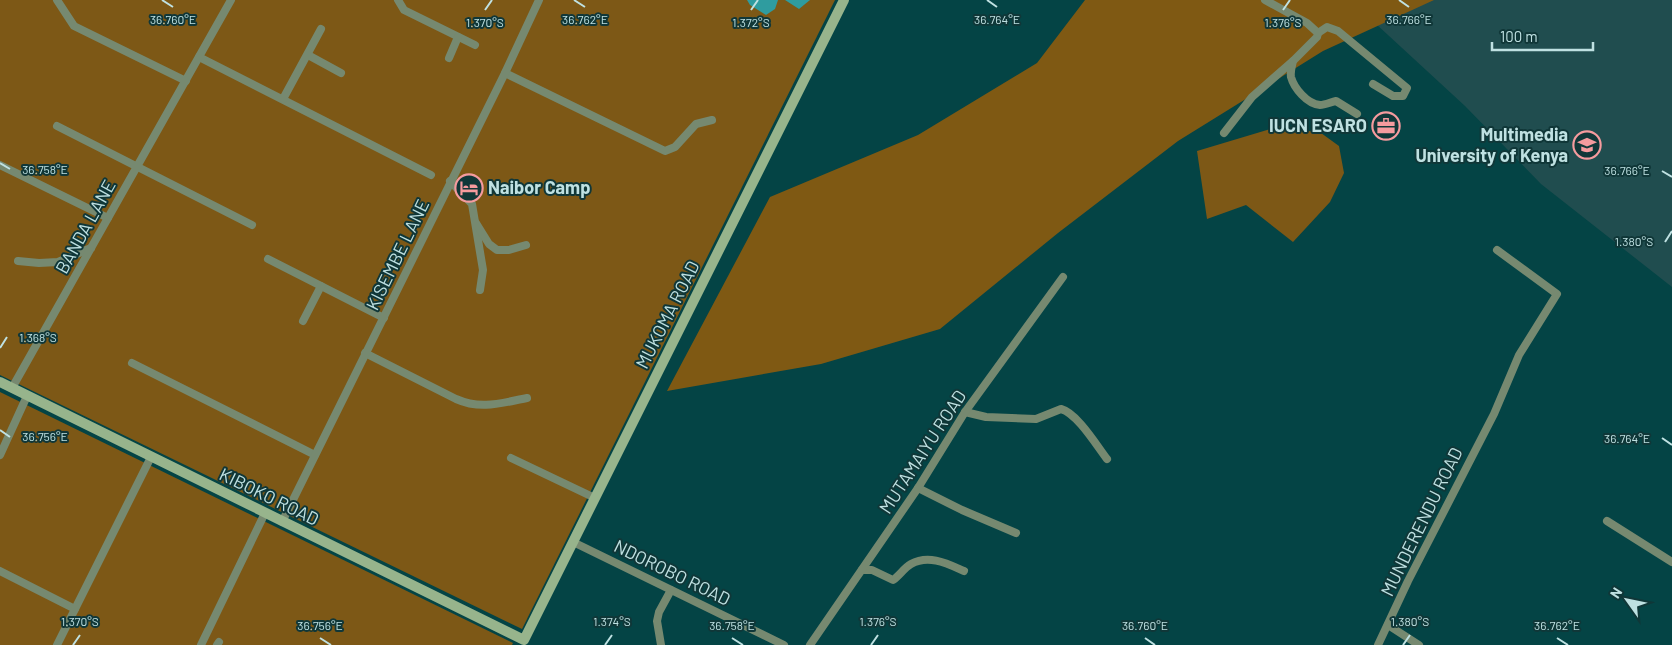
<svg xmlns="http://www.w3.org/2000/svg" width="1672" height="645" font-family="Barlow,sans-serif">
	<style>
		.built { fill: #204d4f }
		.green { fill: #7d5816 }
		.forest { fill: #7f5913 }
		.water { fill: #2f9c9f }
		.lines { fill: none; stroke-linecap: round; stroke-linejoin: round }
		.street { stroke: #768970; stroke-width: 8 }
		.secondary { stroke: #97b48c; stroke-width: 10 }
		.ticks { fill: none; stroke: #bfe1e2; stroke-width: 2 }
		.labels { text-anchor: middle; stroke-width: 4; stroke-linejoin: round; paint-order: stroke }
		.poi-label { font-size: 18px; font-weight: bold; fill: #bfe1e2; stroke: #103738; text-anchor: end }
		.street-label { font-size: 18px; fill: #bfe1e2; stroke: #103738 }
		.ticks-label { font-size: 12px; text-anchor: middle; fill: #bfe1e2; stroke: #103738; stroke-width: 4; stroke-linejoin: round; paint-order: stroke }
	</style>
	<rect width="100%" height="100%" fill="#044445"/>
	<path class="built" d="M1350,0H1672V287L1541,184L1465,106Z"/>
	<g class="green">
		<path d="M0,0H835L522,629L0,375Z"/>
		<path d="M1280,126L1321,133L1339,146L1344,173L1330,202L1293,242L1246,205L1207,219L1197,151Z"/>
		<path d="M0,392L513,643L512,645H0Z"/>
	</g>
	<path class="forest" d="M1085,0H1434L1323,51L1178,141L1058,233L940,329L821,364L667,391L770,197L918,135L1037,63Z"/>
	<g class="water">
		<path d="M747,0H778L775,9L766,15L750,5Z"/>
		<path d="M785,0H810L799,9Z"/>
	</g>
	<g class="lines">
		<g class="street">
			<path d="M57,0L74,26L186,81"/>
			<path d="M398,0L404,10L475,45"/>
			<path d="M1265,0L1307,23L1318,33L1317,37L1293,61C1292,66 1290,71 1291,77C1294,88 1307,104 1320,105C1325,105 1331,102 1336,101L1357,114"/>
			<path d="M1318,33L1327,27L1338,31L1407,88L1403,96H1393L1373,84"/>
			<path d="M308,55L341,73"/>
			<path d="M199,57L431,175"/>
			<path d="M449,58L458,37"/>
			<path d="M505,73L665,151L675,147L696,124L712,120"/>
			<path d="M283,99L321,29"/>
			<path d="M57,126L252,225"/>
			<path d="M1224,133L1252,97L1293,61"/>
			<path d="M0,165L108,218"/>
			<path d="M450,181L472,204L483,270L480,290"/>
			<path d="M476,223L489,244L497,250H509L526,245"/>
			<path d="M268,259L384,318"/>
			<path d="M18,261L39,263L58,262L91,248"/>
			<path d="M303,321L321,286"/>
			<path d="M365,353L456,399C481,410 501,403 527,398"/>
			<path d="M132,363L315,455"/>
			<path d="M12,388L231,0"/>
			<path d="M965,412L986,417L1036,419L1061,409C1077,413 1097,446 1107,459"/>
			<path d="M0,455L27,396"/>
			<path d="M511,458L595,498"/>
			<path d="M918,488L962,510L1016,533"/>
			<path d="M1607,521L1672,562"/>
			<path d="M282,522L505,73L539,0"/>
			<path d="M573,542L784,645"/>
			<path d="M862,570H872L893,580C900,575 904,568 911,564C929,554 948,564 964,571"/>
			<path d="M0,571L75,609"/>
			<path d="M1388,625L1419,645"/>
			<path d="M57,645L151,457"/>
			<path d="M201,645L265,513"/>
			<path d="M217,645L219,642"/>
			<path d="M661,645L657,621L659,612L671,590"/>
			<path d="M810,645L918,488L965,412L1063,277"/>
			<path d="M1378,645L1408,581L1494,414L1519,355L1557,294L1497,250"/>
		</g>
		<path class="secondary" d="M0,382L524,640L844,0"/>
	</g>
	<path class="ticks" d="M162,0L173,7M574,0L585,7M987,0L997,7M1399,0L1409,7M485,10L492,0M751,10L758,0M1283,10L1290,0M0,163L10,169M1662,171L1672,177M1665,242L1672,231M0,348L7,337M0,430L10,437M1662,438L1672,445M320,638L331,645M732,638L743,645M1145,638L1155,645M1557,638L1568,645M73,645L80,635M605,645L612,635M871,645L878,635M1403,645L1410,635"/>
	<defs>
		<g id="office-ring" transform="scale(1.4375)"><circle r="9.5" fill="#103738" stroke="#f59b9e" stroke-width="1.5"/><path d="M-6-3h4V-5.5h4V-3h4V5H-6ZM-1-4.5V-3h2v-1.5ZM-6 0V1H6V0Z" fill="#f59b9e"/></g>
		<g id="university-ring" transform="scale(1.4375)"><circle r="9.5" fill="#103738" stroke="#f59b9e" stroke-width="1.5"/><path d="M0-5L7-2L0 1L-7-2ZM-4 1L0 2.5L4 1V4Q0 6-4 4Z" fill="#f59b9e"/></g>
		<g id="hotel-ring" transform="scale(1.4375)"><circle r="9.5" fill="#103738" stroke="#f59b9e" stroke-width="1.5"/><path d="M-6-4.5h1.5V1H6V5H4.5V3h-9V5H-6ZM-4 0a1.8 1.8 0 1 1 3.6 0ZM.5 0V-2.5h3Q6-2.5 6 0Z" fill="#f59b9e"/></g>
	</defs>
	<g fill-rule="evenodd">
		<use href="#office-ring" x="1386" y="126"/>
		<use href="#university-ring" x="1587" y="145"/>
		<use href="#hotel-ring" x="469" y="188"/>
	</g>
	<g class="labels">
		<g class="poi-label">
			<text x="1367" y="132">IUCN ESARO</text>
			<text x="1568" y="141">Multimedia<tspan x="1568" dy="21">University of Kenya</tspan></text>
			<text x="488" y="194" text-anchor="start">Naibor Camp</text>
		</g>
		<g class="street-label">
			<text transform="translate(86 227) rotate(-61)" y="6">BANDA LANE</text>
			<text transform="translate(398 255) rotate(-64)" y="6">KISEMBE LANE</text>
			<text transform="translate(668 315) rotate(-63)" y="6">MUKOMA ROAD</text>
			<text transform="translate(923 452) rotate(-57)" y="6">MUTAMAIYU ROAD</text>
			<text transform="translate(269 497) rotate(26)" y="6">KIBOKO ROAD</text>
			<text transform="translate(1422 522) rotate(-64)" y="6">MUNDERENDU ROAD</text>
			<text transform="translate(672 573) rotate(26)" y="6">NDOROBO ROAD</text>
		</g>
	</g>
	<g class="ticks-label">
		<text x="1409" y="24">36.766°E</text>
		<text x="173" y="24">36.760°E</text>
		<text x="585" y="24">36.762°E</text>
		<text x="997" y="24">36.764°E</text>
		<text x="485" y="27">1.370°S</text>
		<text x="751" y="27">1.372°S</text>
		<text x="1283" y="27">1.376°S</text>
		<text x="45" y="174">36.758°E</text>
		<text x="1627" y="175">36.766°E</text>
		<text x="1634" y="246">1.380°S</text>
		<text x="38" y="342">1.368°S</text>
		<text x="45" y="441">36.756°E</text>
		<text x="1627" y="443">36.764°E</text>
		<text x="80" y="626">1.370°S</text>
		<text x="612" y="626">1.374°S</text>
		<text x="878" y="626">1.376°S</text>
		<text x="1410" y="626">1.380°S</text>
		<text x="320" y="630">36.756°E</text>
		<text x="732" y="630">36.758°E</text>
		<text x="1145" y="630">36.760°E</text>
		<text x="1557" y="630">36.762°E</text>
	</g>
	<g transform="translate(1627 600) rotate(303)" stroke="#103738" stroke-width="4" paint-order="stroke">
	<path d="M0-4L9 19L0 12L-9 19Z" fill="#bfe1e2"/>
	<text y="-8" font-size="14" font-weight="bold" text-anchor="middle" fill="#bfe1e2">N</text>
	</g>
	<path d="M1492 42v8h101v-8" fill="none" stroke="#bfe1e2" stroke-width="2.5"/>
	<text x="1500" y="42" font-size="15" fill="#bfe1e2" stroke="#103738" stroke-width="4" paint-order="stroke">100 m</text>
</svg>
